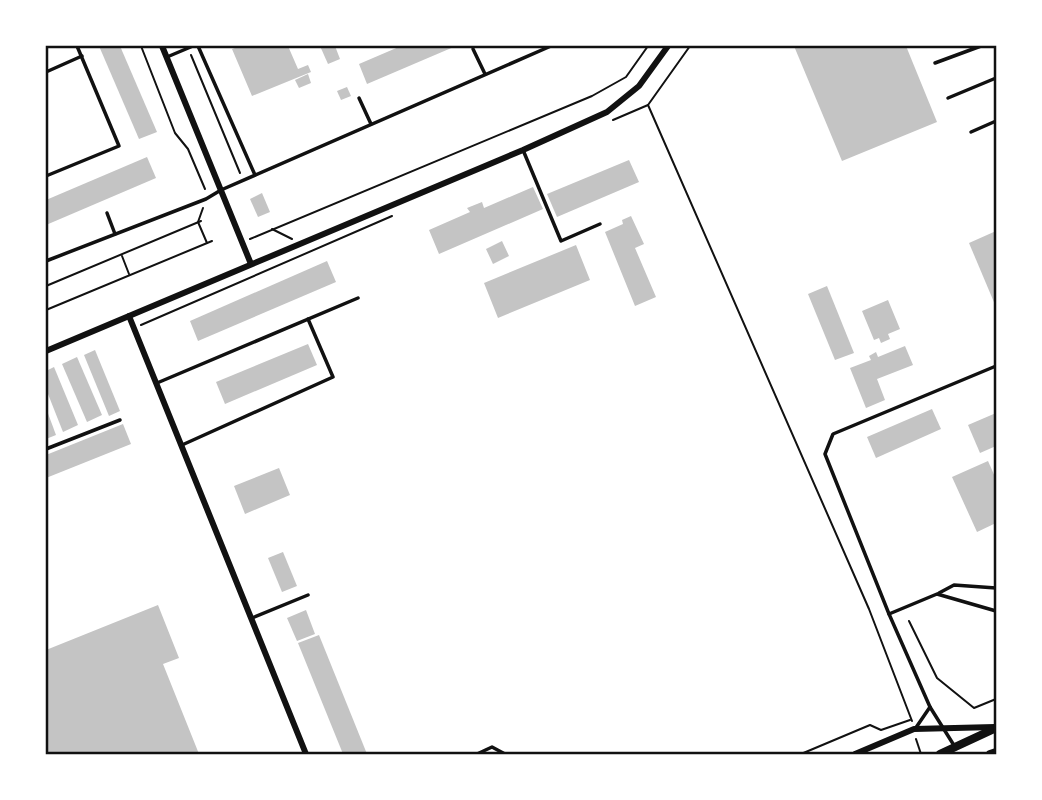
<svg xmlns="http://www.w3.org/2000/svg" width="1042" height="800" font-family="'Times New Roman',serif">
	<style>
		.building { fill: #c4c4c4 }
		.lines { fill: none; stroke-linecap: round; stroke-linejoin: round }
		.path { stroke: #111; stroke-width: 2 }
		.service { stroke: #111; stroke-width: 3.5 }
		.minor { stroke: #111; stroke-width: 6 }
		.tertiary { stroke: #111; stroke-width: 8 }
		.neatline { fill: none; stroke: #111; stroke-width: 2.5 }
	</style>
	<rect width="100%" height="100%" fill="#fff"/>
	<g class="building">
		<path d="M99,46H120L157,132L139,139Z"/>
		<path d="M241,46H288L298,69L308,65L311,72L252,96L232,49Z"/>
		<path d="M320,46H335L340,59L328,64Z"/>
		<path d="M401,46H456L367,84L359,64Z"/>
		<path d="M794,46H906L937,122L842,161Z"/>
		<path d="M308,74L311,83L299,88L295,80Z"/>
		<path d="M347,87L351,96L341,100L337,91Z"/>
		<path d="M147,157L156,178L46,225V200Z"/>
		<path d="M629,160L639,182L557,217L547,194Z"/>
		<path d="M533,187L543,209L439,254L429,230L470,212L467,208L482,202L484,208Z"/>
		<path d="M262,193L270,212L258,217L250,199Z"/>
		<path d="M631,216L644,244L635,248L656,297L635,306L605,232L623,224L622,220Z"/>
		<path d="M996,231V307L969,243Z"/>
		<path d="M502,241L509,256L493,264L486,249Z"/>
		<path d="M576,245L590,280L498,318L484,283Z"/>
		<path d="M327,261L336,282L198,341L190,321Z"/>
		<path d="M827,286L854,353L835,360L808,294Z"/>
		<path d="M888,300L900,329L888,334L890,339L881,343L879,338L874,340L862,311Z"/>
		<path d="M308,344L317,365L225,404L216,382Z"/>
		<path d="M905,346L913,365L877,379L885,400L866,408L850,368L871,360L869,356L876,352L878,357Z"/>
		<path d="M95,350L120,411L109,416L84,355Z"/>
		<path d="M77,357L102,415L87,422L62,364Z"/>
		<path d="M54,367L78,425L63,432L46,389V371Z"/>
		<path d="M46,408L56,435L46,439Z"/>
		<path d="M932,409L941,429L876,458L867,437Z"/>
		<path d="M996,413V446L980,453L968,425Z"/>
		<path d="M123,424L131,444L46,478V455Z"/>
		<path d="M988,461L996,479V523L977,532L952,477Z"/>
		<path d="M279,468L290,495L245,514L234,486Z"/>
		<path d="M283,552L297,586L282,592L268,558Z"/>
		<path d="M158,605L179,658L163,664L199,754H46V650Z"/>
		<path d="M306,610L315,634L297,641L287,618Z"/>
		<path d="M319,635L367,754H343L298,643Z"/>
	</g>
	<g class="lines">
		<g class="path">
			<path d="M141,46L175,133L188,149L205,189"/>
			<path d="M191,55L240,173"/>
			<path d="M648,105L869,609L912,721"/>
			<path d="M613,120L648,105L690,46"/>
			<path d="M203,208L198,222L207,243"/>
			<path d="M272,229L292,239"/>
			<path d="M250,239L592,96L626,77L648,46"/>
			<path d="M122,256L129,274"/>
			<path d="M46,286L201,221"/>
			<path d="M46,310L212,241"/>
			<path d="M141,325L392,216"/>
			<path d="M909,621L937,678L974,708L996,699"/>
			<path d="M916,739L921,754"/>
			<path d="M801,754L870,725L881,730L910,720"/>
		</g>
		<g class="service">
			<path d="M198,46L255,175"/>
			<path d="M473,49L485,74"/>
			<path d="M167,57L193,46"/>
			<path d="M935,63L981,46"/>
			<path d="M46,72L82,56"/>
			<path d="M359,98L371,124"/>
			<path d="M948,98L996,78"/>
			<path d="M971,132L996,121"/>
			<path d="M523,150L561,241L600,224"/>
			<path d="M46,176L119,146L77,46"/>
			<path d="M107,213L115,234"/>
			<path d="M46,261L206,199L221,190L551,46"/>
			<path d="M157,383L358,298"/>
			<path d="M182,445L333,377L308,319"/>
			<path d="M46,449L120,420"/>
			<path d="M939,593L954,585L996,588"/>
			<path d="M889,614L937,594L996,611"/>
			<path d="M252,618L308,595"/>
			<path d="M915,729L930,707"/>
			<path d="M955,747L930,707L889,614L825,454L833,434L996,366"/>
			<path d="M477,754L492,747L505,754"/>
		</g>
		<g class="minor">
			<path d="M162,46L251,264"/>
			<path d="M129,316L306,754"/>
			<path d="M46,351L523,150L607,112L639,86L668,46"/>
			<path d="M855,754L914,729L995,727"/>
		</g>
		<g class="tertiary">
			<path d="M940,754L996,728"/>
			<path d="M990,754L996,752"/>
		</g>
	</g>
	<rect width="1042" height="800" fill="none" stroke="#ffffff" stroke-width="94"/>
	<rect x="47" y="47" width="948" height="706" class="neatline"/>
</svg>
